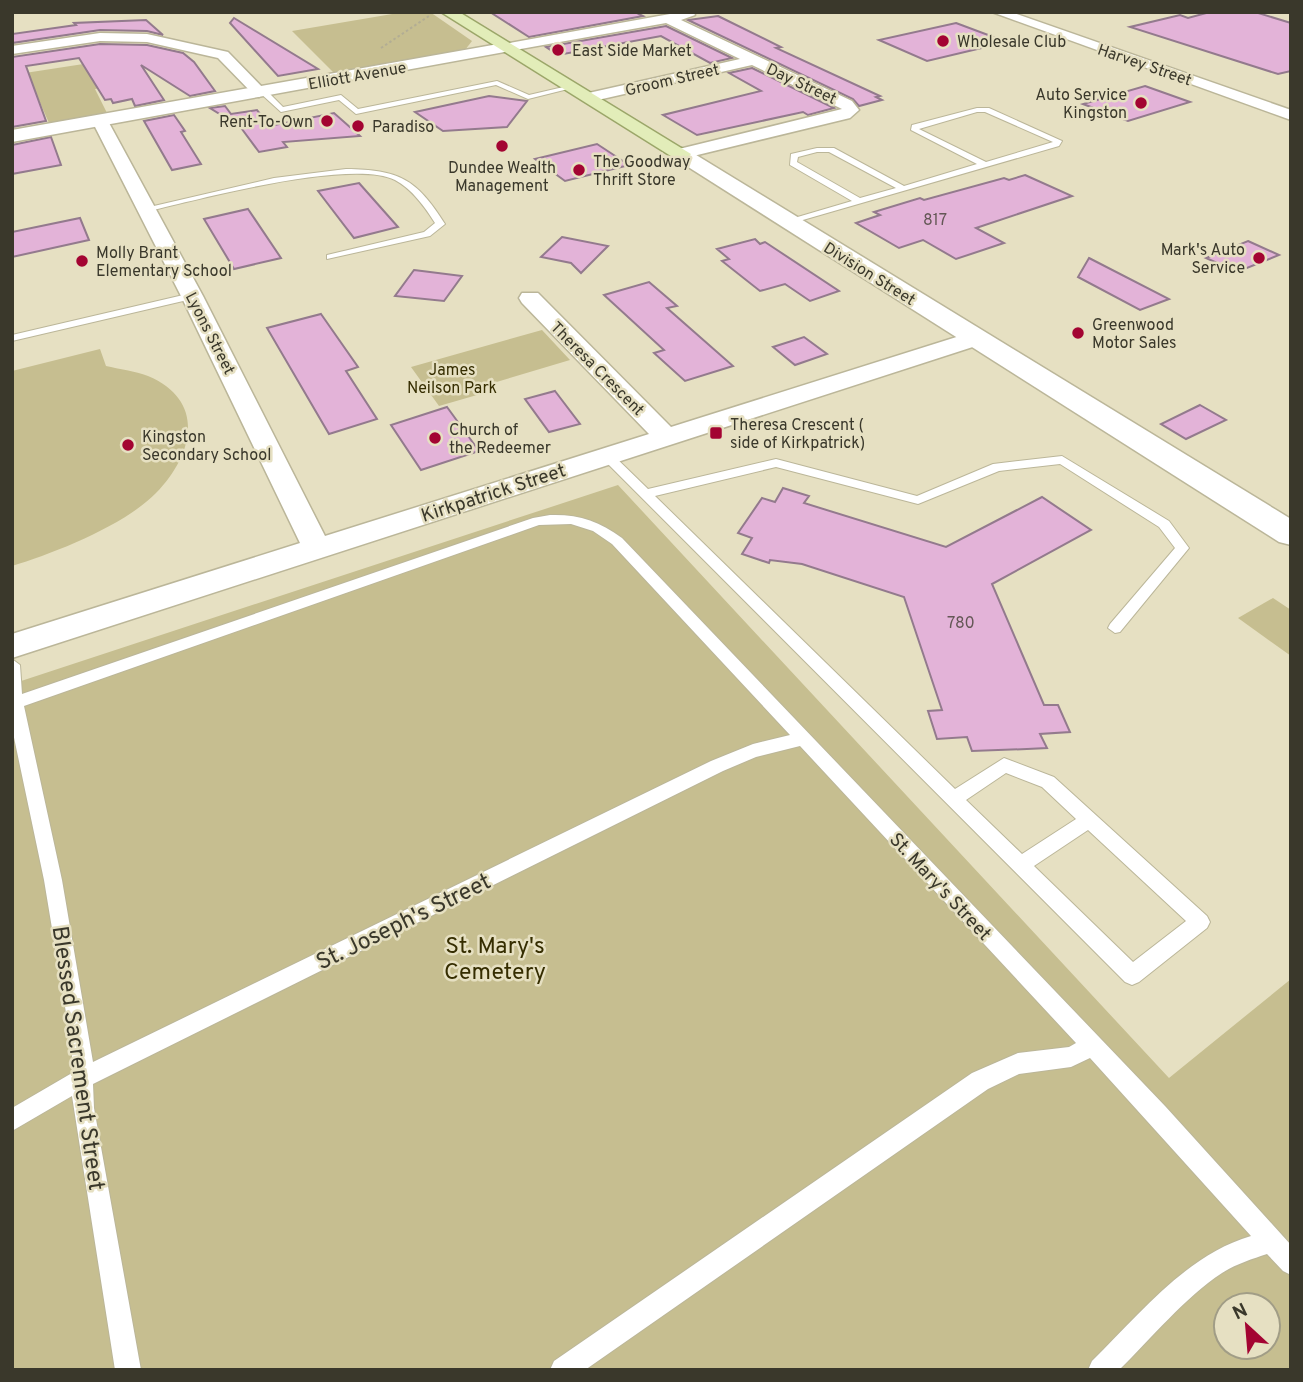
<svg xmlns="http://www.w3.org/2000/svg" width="1303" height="1382" font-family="Overpass,sans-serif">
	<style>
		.green { fill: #c6be90; fill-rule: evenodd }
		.building { fill: #e3b3d8; stroke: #937a8d; stroke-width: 2 }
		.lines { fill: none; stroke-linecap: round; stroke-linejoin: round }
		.lane-casing { stroke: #bbb699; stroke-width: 2 }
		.street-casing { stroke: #bbb699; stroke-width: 3 }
		.secondary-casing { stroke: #bbb699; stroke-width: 3 }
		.primary-casing { stroke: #9ba669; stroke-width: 3 }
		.path { stroke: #b2ad94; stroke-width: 2; stroke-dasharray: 2.5 2.5; stroke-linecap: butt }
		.lane { fill: #fff; fill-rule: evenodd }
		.street { fill: #fff; fill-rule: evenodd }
		.secondary { fill: #fff; fill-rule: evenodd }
		.primary { fill: #e2edb9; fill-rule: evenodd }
		.poi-dot { fill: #a30432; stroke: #e6e0c2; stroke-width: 2.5 }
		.labels { text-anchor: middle; stroke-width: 5; stroke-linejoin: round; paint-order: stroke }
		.far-poi-label { font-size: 16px; fill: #3a382b; stroke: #e6e0c2; text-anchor: start }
		.far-street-label { font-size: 16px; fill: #3a382b; stroke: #e6e0c2 }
		.number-label { font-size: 16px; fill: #645756 }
		.far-park-label { font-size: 16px; fill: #352d00; stroke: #e6e0c2 }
		.street-label { font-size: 19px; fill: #3a382b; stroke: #e6e0c2 }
		.near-street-label { font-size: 23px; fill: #3a382b; stroke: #e6e0c2 }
		.near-park-label { font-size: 23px; fill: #352d00; stroke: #e6e0c2 }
	</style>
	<rect width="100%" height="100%" fill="#e6e0c2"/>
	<g class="green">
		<path d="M404,12H430L472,41L465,50L334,73L292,31Z"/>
		<path d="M90,63L149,80L95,89L107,113L49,123L38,98L12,75Z"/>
		<path d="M542,330L570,360L473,389L477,395L439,406L411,367Z"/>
		<path d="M100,349L106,366C119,369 135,371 148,376C207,401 193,455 156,493C125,525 55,553 12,566V371Z"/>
		<path d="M618,485L1169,1078L1291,979V1370H12V684ZM1226,1305H1268V1347H1226Z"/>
		<path d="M1273,598L1291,610V656L1238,618Z"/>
	</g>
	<g class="building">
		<path d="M490,12H635L643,16L529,37Z"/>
		<path d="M1210,12H1255L1291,23V71L1278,74L1130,27L1180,15L1188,18Z"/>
		<path d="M718,16L781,47L776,48L880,96L876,97L882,100L859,106L853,99L688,20Z"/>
		<path d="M234,18L318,69L278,76L230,23Z"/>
		<path d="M146,20L163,35L147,31L100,30L12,43V34L76,25L74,23Z"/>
		<path d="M956,23L1007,42L927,61L879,40Z"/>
		<path d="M666,26L732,58L710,63L661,36L558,55L546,47Z"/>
		<path d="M100,44L147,45L183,53L194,62L215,91L190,96L141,65L164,100L135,106L132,99L113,103L111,99L105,100L79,58L26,66L46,121L12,127V57Z"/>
		<path d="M752,68L834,108L808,115L803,112L697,135L663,115L761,91L729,73Z"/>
		<path d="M1145,86L1190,102L1128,121L1083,104Z"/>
		<path d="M489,96L527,101L507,127L443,131L415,112Z"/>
		<path d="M225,106L231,114L257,110L270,126L334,113L360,136L283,142L287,147L259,152L236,121L239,126L210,108Z"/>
		<path d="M174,115L185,131L181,132L201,164L172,170L144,121Z"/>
		<path d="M51,137L61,165L12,174V145Z"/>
		<path d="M597,144L629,165L565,181L535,159Z"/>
		<path d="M1025,175L1072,196L976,228L1004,243L956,259L923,240L899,248L856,223L880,215L874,212L920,198L924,200L1004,178L1009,180Z"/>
		<path d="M359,183L398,227L354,238L318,191Z"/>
		<path d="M248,209L281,258L234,269L204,219Z"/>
		<path d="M80,218L89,240L12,257V232Z"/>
		<path d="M562,237L608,246L581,273L571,263L541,257Z"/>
		<path d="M755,239L760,244L765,242L839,291L810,301L785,284L760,291L722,261L729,259L717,249Z"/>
		<path d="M1248,241L1279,255L1237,272L1206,258Z"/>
		<path d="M1089,258L1169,299L1140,310L1078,277Z"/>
		<path d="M414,270L462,276L444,301L395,296Z"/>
		<path d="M649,282L677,306L667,308L733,366L685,381L654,353L664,350L604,295Z"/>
		<path d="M321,314L358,367L346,371L377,419L329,434L267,328Z"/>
		<path d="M804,337L827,354L795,365L773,347Z"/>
		<path d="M555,391L580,424L549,432L525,399Z"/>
		<path d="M1200,405L1226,420L1186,439L1161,424Z"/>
		<path d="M447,407L479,451L421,470L391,425Z"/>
		<path d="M783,488L809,496L804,503L946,547L1042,497L1091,530L992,584L1044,705H1058L1070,732L1040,734L1047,748L1027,749L972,751L967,737L937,739L928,711L942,710L904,597L802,564L770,560L769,563L742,554L752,538L738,533L762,498L775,502Z"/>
	</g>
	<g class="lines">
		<g class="lane-casing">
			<g id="lane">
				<path d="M497,81L529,95L572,85L576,87L528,99L496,85L356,114L339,100L281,112L259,92L266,90L283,107L341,95L358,109Z"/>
				<path d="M977,108H989L1062,141L1059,146L789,224L784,221L852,201L790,165L791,154L817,148H834L904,186L977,164L911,130L912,125ZM977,112H985L1053,142L986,162L919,129ZM817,152H829L896,188L860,198L797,162L798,157Z"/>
				<path d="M346,169C399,170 416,178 445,224L430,236L327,259V255L424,232L435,223C425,207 412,189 395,180C351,158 196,200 145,212L141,209L274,178Z"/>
				<path d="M192,293L197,296L196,298L12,341V335Z"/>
				<path d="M607,452L611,453L648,489L776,459L917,496L993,464L1062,456L1169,521L1189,548L1120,632L1115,633L1108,628L1110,624L1175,548L1159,527L1060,464L999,471L918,504L776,467L655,496L955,789L1004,758L1054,777L1207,916L1210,922L1207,928L1139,982L1132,985L1125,982L603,459L601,456ZM1006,773L1042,787L1076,819L1022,854L966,800ZM1088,830L1186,921L1133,962L1034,866Z"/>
				<path d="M550,515C578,514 599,521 622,538L1165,1106L1291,1245V1275L1283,1271L1267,1254C1252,1259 1236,1264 1222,1273C1184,1298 1152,1338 1119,1370H1088L1092,1361C1139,1315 1186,1255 1251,1236L1090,1058L1071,1067L1019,1074L988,1089L585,1370H550L554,1361L972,1073L1018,1053L1069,1047L1076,1043L800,746L756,757L723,771L93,1084L94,1108L141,1370H115L72,1096L12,1131V1108L72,1073V1049L44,880L12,728V659L20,665L22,694L533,518ZM571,524L593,531L612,544L790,735L753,744L711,761L93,1062L62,880L24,706L539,525Z"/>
			</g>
		</g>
		<g class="street-casing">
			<g id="street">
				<path d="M681,12H693L695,15L681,20L852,101L859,110L850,118L681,159L675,158L672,154L675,150L842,109L752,65L589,102L584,100L581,97L584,94L740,59L666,23L504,52L497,48L504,44Z"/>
				<path d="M992,12H1011L1291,110V120Z"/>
				<path d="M100,33L147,34L228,52L267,92L259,97L254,95L218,58L147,42L100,41L12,54V46Z"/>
				<path d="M100,116L108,121L203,296L325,536L649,434L522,303L519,298L522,293H538L671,427L966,334H982L985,339L982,344L12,658V634L300,543L181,296L92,121Z"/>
			</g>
		</g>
		<g class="secondary-casing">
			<g id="secondary">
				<path d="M504,43L510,45L512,48L510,51L12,142V130Z"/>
				<path d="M681,148L688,150L1291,519V545L1279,542L674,158L671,154L674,150Z"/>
			</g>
		</g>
		<g class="primary-casing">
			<path id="primary" d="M441,12H459L691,154L688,158H674Z"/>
		</g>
		<path class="path" d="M381,48L429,16"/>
		<use href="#lane" class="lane"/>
		<use href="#street" class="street"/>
		<use href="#secondary" class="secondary"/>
		<use href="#primary" class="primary"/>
	</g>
	<g class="poi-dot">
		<circle cx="943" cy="41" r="7"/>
		<circle cx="558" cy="50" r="7"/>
		<circle cx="1141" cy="103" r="7"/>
		<circle cx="327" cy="121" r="7"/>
		<circle cx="358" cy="126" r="7"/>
		<circle cx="502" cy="146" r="7"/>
		<circle cx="579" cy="170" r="7"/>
		<circle cx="1259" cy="258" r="7"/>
		<circle cx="82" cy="261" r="7"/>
		<circle cx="1078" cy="333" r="7"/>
		<rect x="709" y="426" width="14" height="14" rx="3.5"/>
		<circle cx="435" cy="438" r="7"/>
		<circle cx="128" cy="445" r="7"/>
	</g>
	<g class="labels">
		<g class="far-poi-label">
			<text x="957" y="47">Wholesale Club</text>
			<text x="572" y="56">East Side Market</text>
			<text x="1127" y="100" text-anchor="end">Auto Service<tspan x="1127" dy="18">Kingston</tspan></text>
			<text x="313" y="127" text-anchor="end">Rent-To-Own</text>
			<text x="372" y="132">Paradiso</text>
			<text x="593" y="167">The Goodway<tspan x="593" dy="18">Thrift Store</tspan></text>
			<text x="502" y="173" text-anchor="middle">Dundee Wealth<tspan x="502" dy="18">Management</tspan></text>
			<text x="1245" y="255" text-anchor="end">Mark's Auto<tspan x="1245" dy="18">Service</tspan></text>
			<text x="96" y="258">Molly Brant<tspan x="96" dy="18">Elementary School</tspan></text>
			<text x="1092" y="330">Greenwood<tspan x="1092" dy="18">Motor Sales</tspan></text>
			<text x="730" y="430">Theresa Crescent (<tspan x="730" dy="18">side of Kirkpatrick)</tspan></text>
			<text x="449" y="435">Church of<tspan x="449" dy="18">the Redeemer</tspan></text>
			<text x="142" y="442">Kingston<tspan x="142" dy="18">Secondary School</tspan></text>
		</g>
		<g class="far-street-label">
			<text transform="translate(1145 64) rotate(19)" y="6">Harvey Street</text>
			<text transform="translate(357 75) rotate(-10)" y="6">Elliott Avenue</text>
			<text transform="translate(672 79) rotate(-13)" y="6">Groom Street</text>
			<text transform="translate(802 83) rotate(25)" y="6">Day Street</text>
			<text transform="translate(870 273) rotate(32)" y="6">Division Street</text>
			<text transform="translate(211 333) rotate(63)" y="6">Lyons Street</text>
			<text transform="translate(598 368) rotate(45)" y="6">Theresa Crescent</text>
		</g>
		<g class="number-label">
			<text x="935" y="225">817</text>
			<text x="961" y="628">780</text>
		</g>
		<g class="far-park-label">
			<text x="452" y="375">James<tspan x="452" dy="18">Neilson Park</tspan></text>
		</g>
		<g class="street-label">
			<text transform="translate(493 492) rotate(-18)" y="7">Kirkpatrick Street</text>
			<text transform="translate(941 886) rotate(47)" y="7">St. Mary's Street</text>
		</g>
		<g class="near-street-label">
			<text transform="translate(403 921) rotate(-26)" y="8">St. Joseph's Street</text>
			<text transform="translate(79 1058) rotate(82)" y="8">Blessed Sacrement Street</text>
		</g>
		<g class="near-park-label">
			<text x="495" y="953">St. Mary's<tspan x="495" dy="26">Cemetery</tspan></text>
		</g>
	</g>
	<rect width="1303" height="1382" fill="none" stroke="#3a382b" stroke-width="28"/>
	<g transform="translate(1247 1326) rotate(334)"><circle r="33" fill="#e6e0c2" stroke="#a19d86" stroke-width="2"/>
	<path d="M0-5L12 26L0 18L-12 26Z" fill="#a30432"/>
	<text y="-10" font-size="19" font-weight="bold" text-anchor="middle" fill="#3a382b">N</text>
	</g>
</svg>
